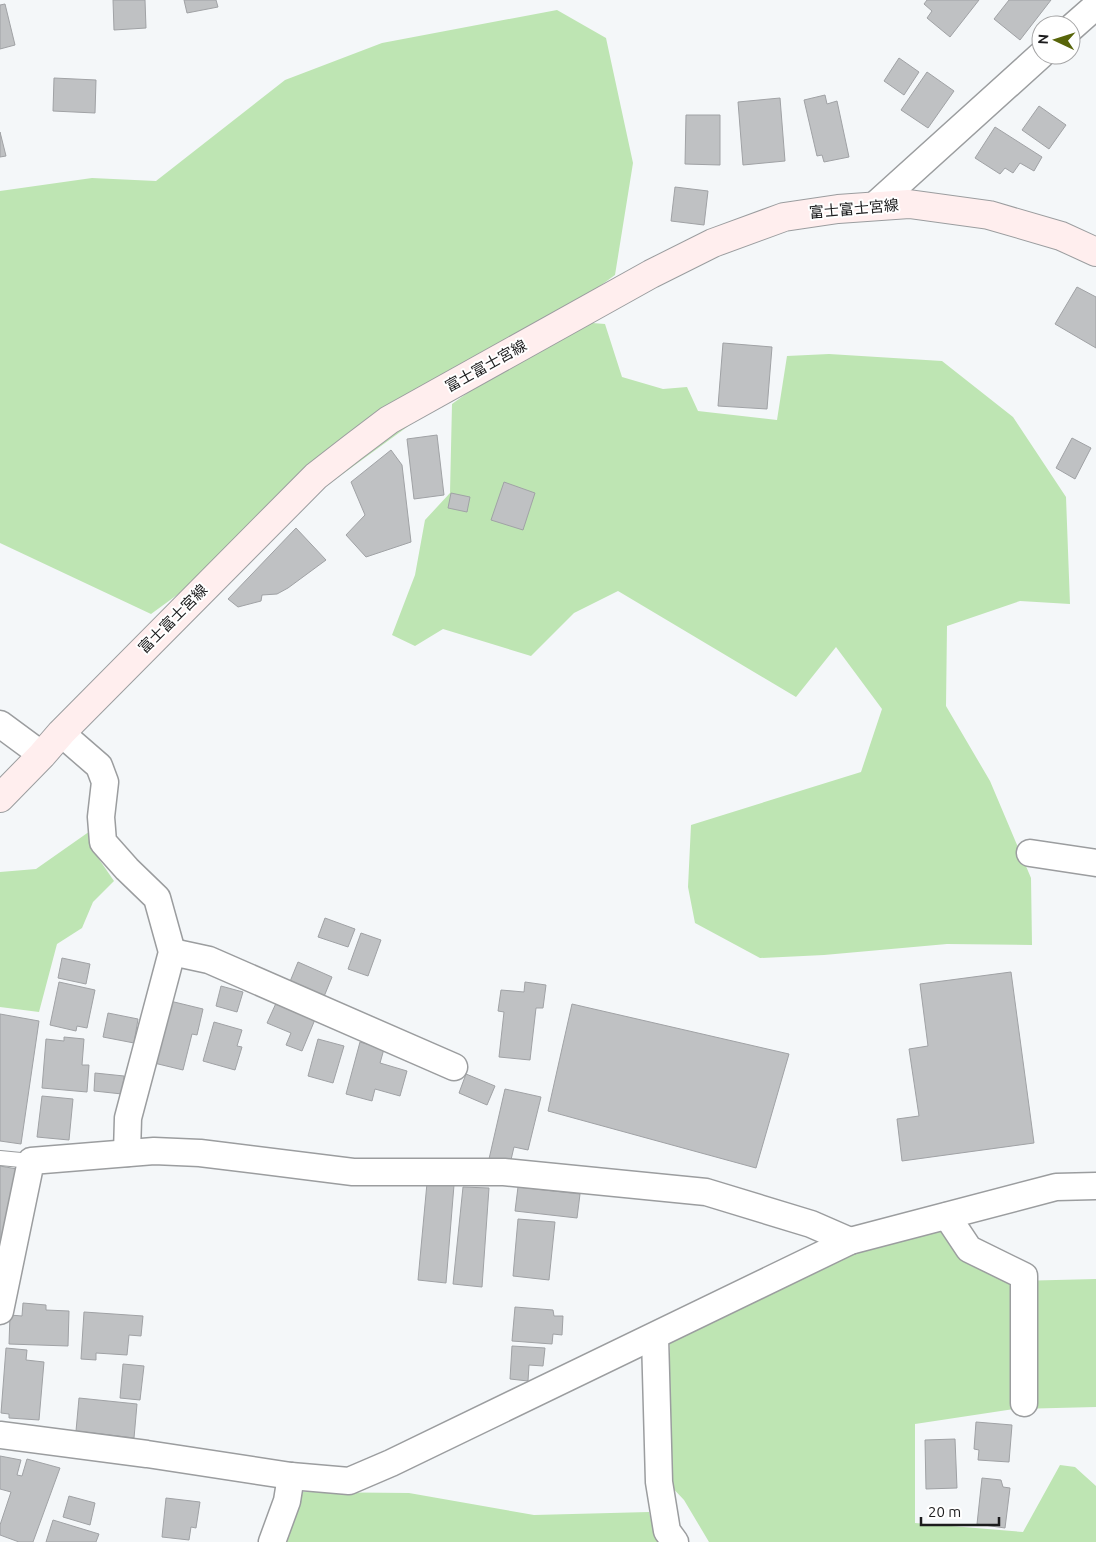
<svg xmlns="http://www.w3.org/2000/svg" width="1096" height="1542" font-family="Ubuntu,'Noto Sans JP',sans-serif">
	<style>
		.green { fill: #bee5b3 }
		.building { fill: #bfc1c3; stroke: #a0a2a5 }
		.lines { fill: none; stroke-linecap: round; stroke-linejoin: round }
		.lane-casing { stroke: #9b9d9f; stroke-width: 16 }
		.street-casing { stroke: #9b9d9f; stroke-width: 29 }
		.secondary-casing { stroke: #9b9d9f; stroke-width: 30 }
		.lane { stroke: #fff; stroke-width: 14 }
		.street { stroke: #fff; stroke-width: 26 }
		.secondary { stroke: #fee; stroke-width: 28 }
		.labels { text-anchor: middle; stroke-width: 4; stroke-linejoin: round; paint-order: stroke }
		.street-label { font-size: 15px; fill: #1c1c1d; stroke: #fff }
	</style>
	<rect width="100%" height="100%" fill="#f4f7f9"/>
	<g class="green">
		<path d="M557,10L606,38L633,163L615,275L151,614L0,543V191L92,178L156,181L285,80L382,43Z"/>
		<path d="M567,321L605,324L622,377L663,389L687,387L698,411L777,420L787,356L829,354L942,361L1013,417L1066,497L1070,604L1020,601L947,626L946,706L990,781L1031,878L1032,945L947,944L824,955L760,958L695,923L688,887L691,825L861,772L882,709L836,647L796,697L618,591L574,613L531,656L443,629L415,646L392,635L415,575L425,520L450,493L452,404Z"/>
		<path d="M93,829L92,849L114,881L93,902L82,928L57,944L39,1012L0,1007V872L36,869Z"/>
		<path d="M945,1229L1013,1281L1096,1279V1407L1014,1409L915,1424V1523L1023,1532L1060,1465L1075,1467L1096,1486V1542H709L684,1500L667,1482L670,1342L856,1244Z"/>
		<path d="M303,1492L409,1493L534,1515L649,1512L654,1533L660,1542H286Z"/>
	</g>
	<g class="building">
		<path d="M113,0H145L146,28L114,30Z"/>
		<path d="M184,0H216L218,7L187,13Z"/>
		<path d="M927,0H979L950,37L927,18L932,11L924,4Z"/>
		<path d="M1009,0H1051L1020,40L994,19Z"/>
		<path d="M5,4L15,45L0,49V5Z"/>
		<path d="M899,58L919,72L904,95L884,81Z"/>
		<path d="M927,72L954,91L928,128L901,110Z"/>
		<path d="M54,78L96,80L95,113L53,111Z"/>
		<path d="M825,95L827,104L837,101L849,157L824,162L822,155L817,156L804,100Z"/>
		<path d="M780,98L785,161L743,165L738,102Z"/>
		<path d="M1039,106L1066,125L1049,149L1022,130Z"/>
		<path d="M686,115H720V165L685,164Z"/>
		<path d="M995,127L1042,157L1034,171L1020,163L1013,173L1005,168L1000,174L975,158Z"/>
		<path d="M0,132L6,156L0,157Z"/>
		<path d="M675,187L708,191L704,225L671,221Z"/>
		<path d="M1077,287L1096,297V348L1055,324Z"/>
		<path d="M723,343L772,347L767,409L718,406Z"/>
		<path d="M437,435L444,495L414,499L407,439Z"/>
		<path d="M1072,438L1091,448L1075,479L1056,468Z"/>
		<path d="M391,450L402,465L411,542L366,557L346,535L365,515L351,482Z"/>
		<path d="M504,482L535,493L523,530L491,520Z"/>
		<path d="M451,493L470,497L467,512L448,508Z"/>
		<path d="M296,528L326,560L288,588L277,594L262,595L261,601L238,607L228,599Z"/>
		<path d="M325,918L355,929L348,947L318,937Z"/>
		<path d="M361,933L381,940L368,976L348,969Z"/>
		<path d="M62,958L90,964L86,984L58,978Z"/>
		<path d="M298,962L332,977L323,999L289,984Z"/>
		<path d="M1011,972L1034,1143L902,1161L897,1119L919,1116L909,1049L928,1046L920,984Z"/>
		<path d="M59,982L95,990L87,1028L77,1026L76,1031L50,1025Z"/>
		<path d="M525,982L546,985L543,1008H536L530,1060L499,1057L504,1012L498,1011L501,990L524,992Z"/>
		<path d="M221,986L243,992L237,1012L216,1006Z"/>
		<path d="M170,1001L203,1009L197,1035L192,1034L183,1070L154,1063Z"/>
		<path d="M277,1001L316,1017L302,1051L286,1045L291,1033L267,1023Z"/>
		<path d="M572,1004L789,1054L756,1168L548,1111Z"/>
		<path d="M108,1013L138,1019L134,1043L103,1037Z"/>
		<path d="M0,1014L39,1021L21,1144L0,1141Z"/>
		<path d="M214,1022L242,1030L237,1046L242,1047L235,1070L203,1061Z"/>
		<path d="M64,1037L84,1039L82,1065H89L87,1092L42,1088L46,1039L64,1041Z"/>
		<path d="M318,1039L344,1046L333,1083L308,1076Z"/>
		<path d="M360,1042L384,1049L380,1063L407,1071L400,1096L375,1089L372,1101L346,1094Z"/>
		<path d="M95,1073L124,1076L122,1094L94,1091Z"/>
		<path d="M466,1074L495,1086L487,1105L459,1093Z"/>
		<path d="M505,1089L541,1097L528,1150L514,1147L510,1164L489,1159Z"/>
		<path d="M42,1096L73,1099L69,1140L37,1137Z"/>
		<path d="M0,1166L17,1169L0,1270Z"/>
		<path d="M427,1183L454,1185L446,1283L418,1280Z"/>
		<path d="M463,1187L489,1188L482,1287L453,1284Z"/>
		<path d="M518,1187L580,1194L577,1218L515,1211Z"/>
		<path d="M518,1219L555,1222L549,1280L513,1276Z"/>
		<path d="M23,1303L46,1305V1310L69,1311L68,1346L9,1344L10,1315L22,1316Z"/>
		<path d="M515,1307L553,1310L554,1316H563L562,1335L553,1334L552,1344L512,1341Z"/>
		<path d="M84,1312L143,1316L141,1336L129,1335L127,1355L96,1353V1360L81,1359Z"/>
		<path d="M512,1346L545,1348L543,1366L529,1365L528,1381L510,1379Z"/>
		<path d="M6,1348L27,1350L26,1360L44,1362L39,1420L9,1418V1414L1,1413Z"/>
		<path d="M123,1364L144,1366L140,1400L120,1398Z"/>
		<path d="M79,1398L137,1404L134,1438L76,1431Z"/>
		<path d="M976,1422L1012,1425L1009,1462L978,1460L979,1450L974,1449Z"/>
		<path d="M955,1439L957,1488L926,1489L925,1440Z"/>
		<path d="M0,1456L21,1460L17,1475L22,1476L27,1459L60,1468L33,1542H19L0,1535V1525L11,1492L0,1489Z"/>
		<path d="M982,1478L1001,1480L1003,1487L1010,1488L1005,1528L977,1524Z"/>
		<path d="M69,1496L95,1503L90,1525L63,1517Z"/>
		<path d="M166,1498L200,1502L196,1528L191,1527L189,1540L162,1537Z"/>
		<path d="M53,1520L99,1534L96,1542H46Z"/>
	</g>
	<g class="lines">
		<g class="lane-casing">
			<path id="lane" d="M0,1158L31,1161"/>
		</g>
		<g class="street-casing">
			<g id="street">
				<path d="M1071,28L1096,6"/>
				<path d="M874,206L1041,55"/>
				<path d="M0,724L42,755"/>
				<path d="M61,733L99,766L105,782L101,817L103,842L127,869L157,898L172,952L128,1118L127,1153"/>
				<path d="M1030,853L1096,863"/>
				<path d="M172,952L209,960L454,1067"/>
				<path d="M947,1216L969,1249L1024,1276V1403"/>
				<path d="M0,1311L31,1161L154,1151L200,1153L353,1172H504L706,1192L811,1224L850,1241"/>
				<path d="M655,1337L659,1482L667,1531L675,1542"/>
				<path d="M0,1435L147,1454L291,1476L349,1481L391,1463L850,1241L1056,1187L1096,1186"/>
				<path d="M272,1542L287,1501L291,1476"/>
			</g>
		</g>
		<g class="secondary-casing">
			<path id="secondary" d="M0,798L42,755L61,733L316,476L352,448L389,420L651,274L713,243L784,217L838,209L909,204L989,215L1061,236L1096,252"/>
		</g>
		<use href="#lane" class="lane"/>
		<use href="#street" class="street"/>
		<use href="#secondary" class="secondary"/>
	</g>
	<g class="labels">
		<g class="street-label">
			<text transform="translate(854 209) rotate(-5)" y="5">富士富士宮線</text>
			<text transform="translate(486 366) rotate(-29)" y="5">富士富士宮線</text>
			<text transform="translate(173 619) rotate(-45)" y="5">富士富士宮線</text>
		</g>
	</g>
	<g transform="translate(1056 40) rotate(274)"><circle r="24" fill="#ffffff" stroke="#a4a4a5"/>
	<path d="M0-4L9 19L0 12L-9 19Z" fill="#58650a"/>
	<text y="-8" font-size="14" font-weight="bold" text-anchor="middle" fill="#1c1c1d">N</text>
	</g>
	<path d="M921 1517v8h78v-8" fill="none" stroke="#1c1c1d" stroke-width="2.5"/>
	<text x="928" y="1517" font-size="15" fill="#1c1c1d" stroke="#ffffff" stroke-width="4" paint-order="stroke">20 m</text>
</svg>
